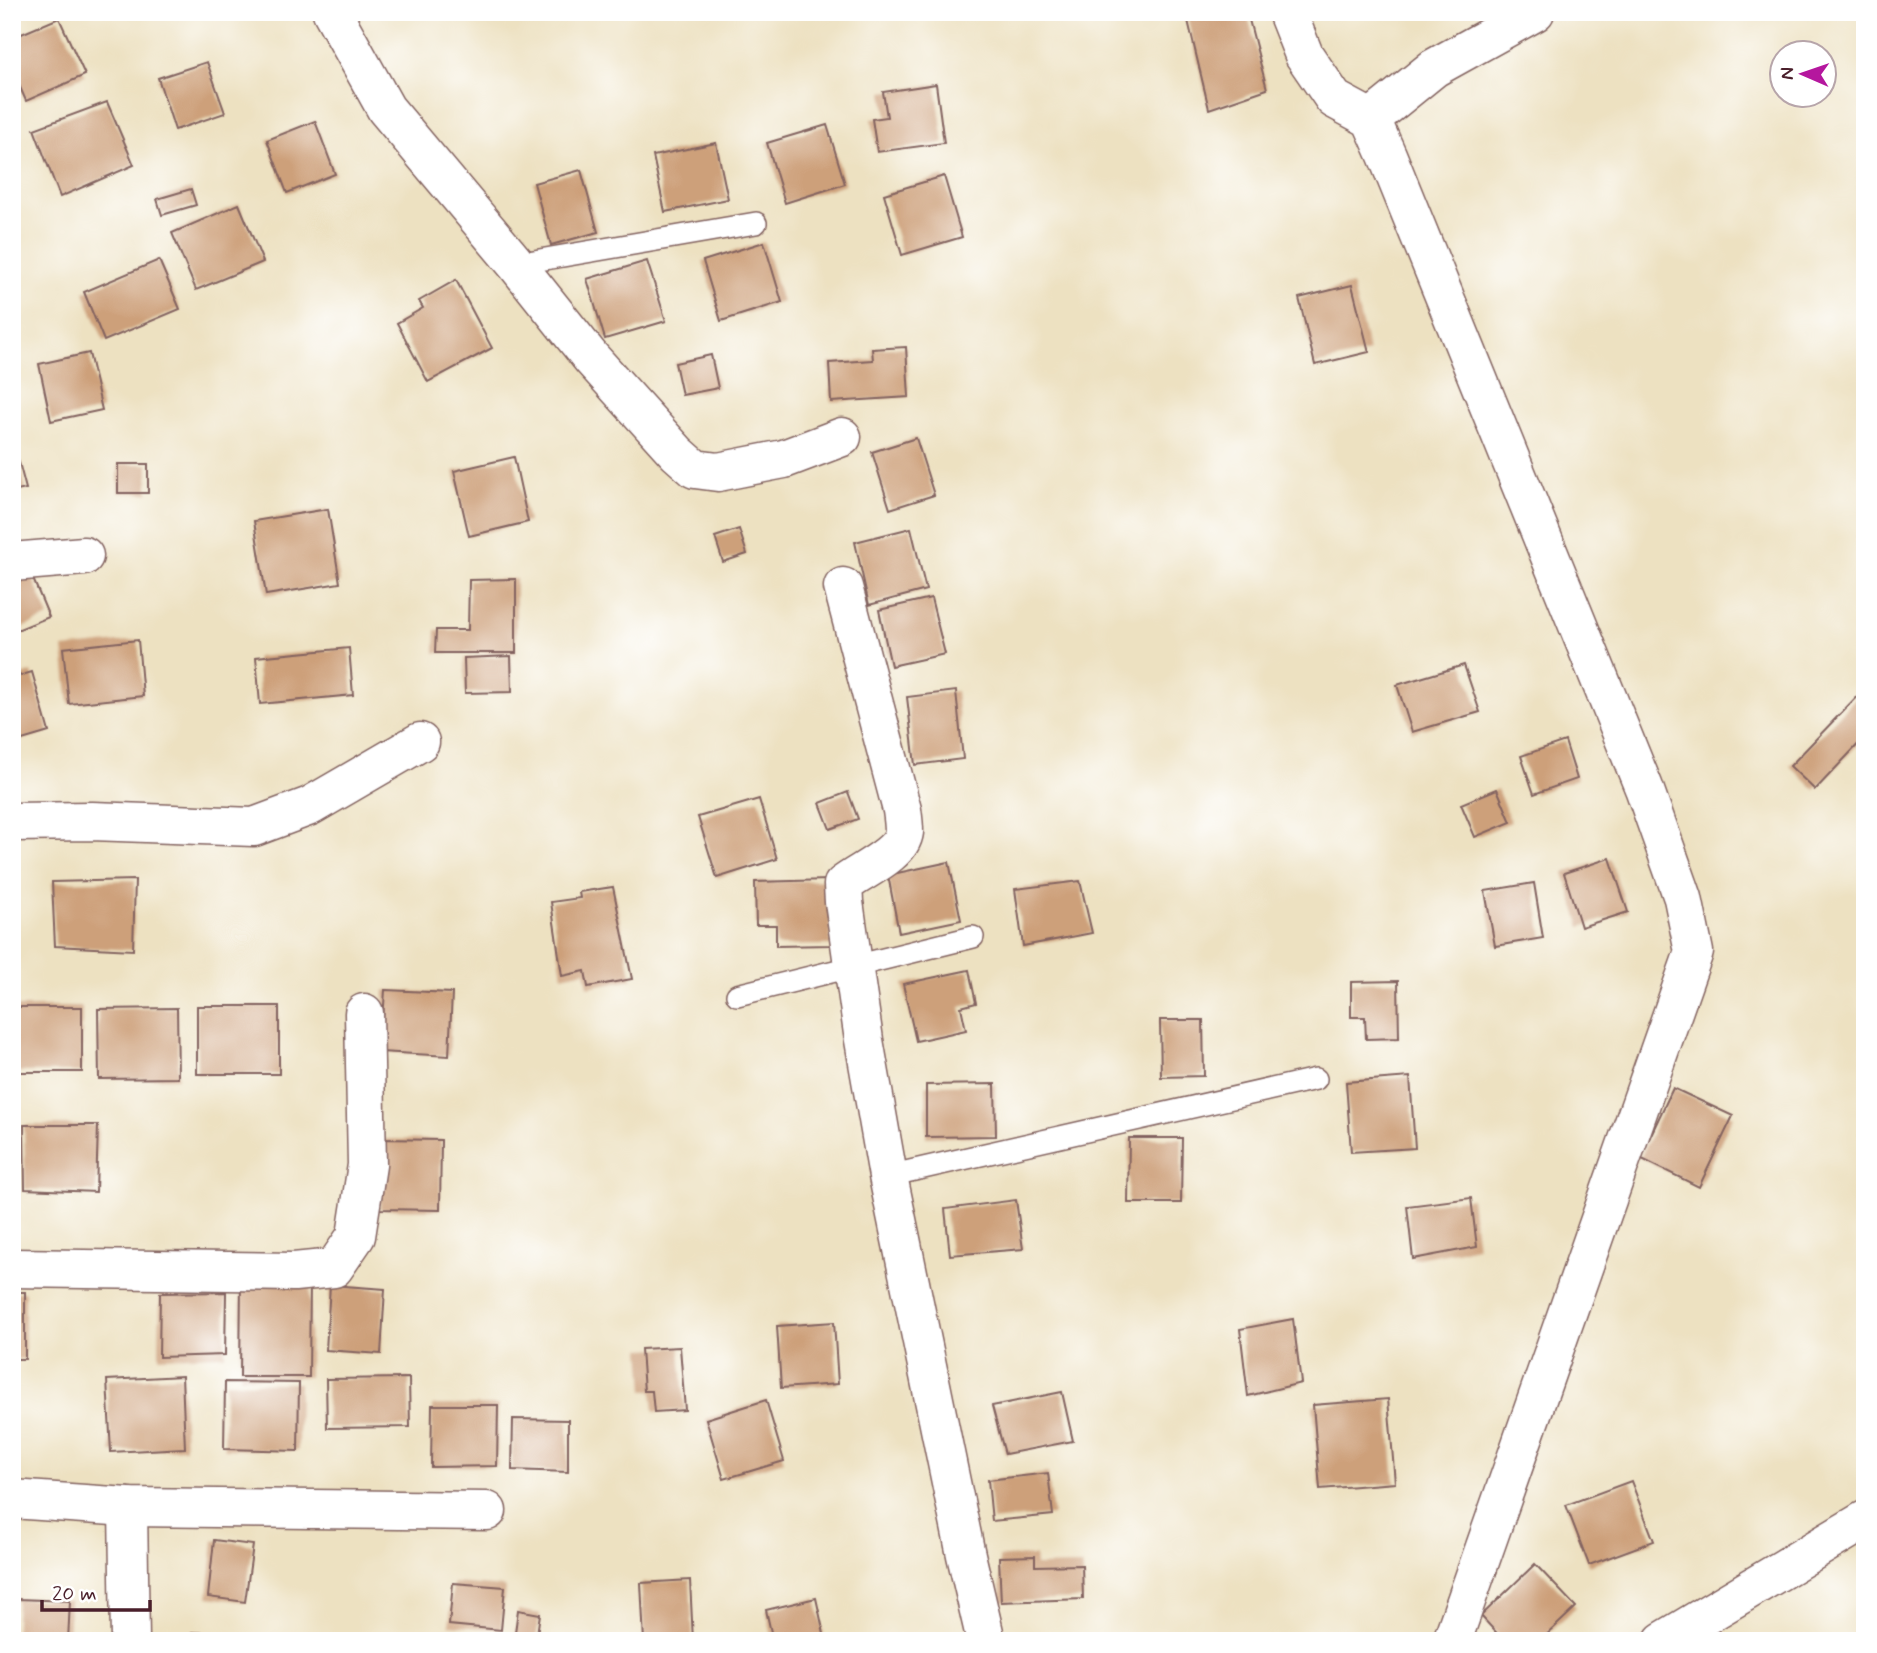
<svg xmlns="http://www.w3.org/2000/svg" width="1877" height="1653" font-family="Mynerve,sans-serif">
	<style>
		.building { fill: #cda07a }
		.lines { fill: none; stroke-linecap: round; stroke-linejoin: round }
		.service-casing { stroke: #836360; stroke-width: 24 }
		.minor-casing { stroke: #836360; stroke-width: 41 }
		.service { stroke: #fff; stroke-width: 21 }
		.minor { stroke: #fff; stroke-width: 38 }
	</style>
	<rect width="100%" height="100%" fill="#fff"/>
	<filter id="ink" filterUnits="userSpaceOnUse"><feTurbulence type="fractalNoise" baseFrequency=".0143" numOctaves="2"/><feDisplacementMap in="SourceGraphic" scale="14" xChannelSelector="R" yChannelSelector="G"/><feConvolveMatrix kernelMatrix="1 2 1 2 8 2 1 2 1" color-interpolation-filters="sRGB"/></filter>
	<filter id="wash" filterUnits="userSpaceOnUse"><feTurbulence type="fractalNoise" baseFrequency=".00686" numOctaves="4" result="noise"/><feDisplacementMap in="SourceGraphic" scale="28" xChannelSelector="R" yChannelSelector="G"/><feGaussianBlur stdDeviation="1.57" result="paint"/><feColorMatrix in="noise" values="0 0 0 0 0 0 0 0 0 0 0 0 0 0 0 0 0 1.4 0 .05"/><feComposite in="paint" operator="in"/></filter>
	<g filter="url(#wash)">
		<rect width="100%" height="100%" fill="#ede1c1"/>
		<g id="blocks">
			<g class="building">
				<path d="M1186,12H1247L1267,89L1209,109Z"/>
				<path d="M59,18L85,75L26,101L12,69V38Z"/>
				<path d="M207,62L225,113L175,130L158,78Z"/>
				<path d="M936,84L944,143L877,152L872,119L887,117L883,92Z"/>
				<path d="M107,102L134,165L60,197L34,129Z"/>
				<path d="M315,121L335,174L287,193L267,140Z"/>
				<path d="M827,125L845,184L785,203L767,143Z"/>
				<path d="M716,143L728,199L665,212L653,156Z"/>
				<path d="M581,170L598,232L551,245L534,183Z"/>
				<path d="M944,176L962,237L902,255L884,194Z"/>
				<path d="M191,189L196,205L162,215L157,199Z"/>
				<path d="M239,204L263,262L196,290L172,233Z"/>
				<path d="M764,242L782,302L721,321L703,261Z"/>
				<path d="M159,260L180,309L104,341L84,292Z"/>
				<path d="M647,261L666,321L605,339L587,279Z"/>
				<path d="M456,280L492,348L428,382L397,323L423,308L419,301Z"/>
				<path d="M1352,285L1369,352L1315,365L1299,298Z"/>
				<path d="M906,347L909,397L831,402L829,363L873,360L872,349Z"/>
				<path d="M89,353L102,410L51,421L39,364Z"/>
				<path d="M711,355L718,388L682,395L675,363Z"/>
				<path d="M12,436L26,489L12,492Z"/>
				<path d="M916,438L934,495L890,509L872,452Z"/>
				<path d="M514,457L528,522L469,536L454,471Z"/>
				<rect x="118" y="464" width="30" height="29"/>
				<path d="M328,509L340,583L266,595L254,521Z"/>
				<path d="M911,528L926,590L869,605L855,542Z"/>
				<path d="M739,529L747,554L723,562L715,537Z"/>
				<path d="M31,574L49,617L12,632V581Z"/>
				<path d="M516,579V653H435L436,630H468L469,580Z"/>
				<path d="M931,598L945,654L891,666L879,610Z"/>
				<path d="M138,640L143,696L69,704L63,648Z"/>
				<path d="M349,648L353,695L260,704L256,657Z"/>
				<path d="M511,656L512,692L465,693L464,658Z"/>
				<path d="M1464,665L1480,712L1412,732L1397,685Z"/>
				<path d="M32,672L49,732L12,743V678Z"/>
				<path d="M1865,688V737L1815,790L1790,766Z"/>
				<path d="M956,691L963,759L915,765L907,697Z"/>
				<path d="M1565,741L1577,779L1534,794L1521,756Z"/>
				<path d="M1497,789L1511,822L1475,837L1461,804Z"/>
				<path d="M848,792L858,819L830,829L820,803Z"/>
				<path d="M759,799L777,859L717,878L698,817Z"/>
				<path d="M1610,858L1628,912L1581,927L1564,873Z"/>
				<path d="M949,862L961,920L899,933L888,875Z"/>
				<path d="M135,880L133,950L55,946L52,882Z"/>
				<path d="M829,880L831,945L776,946V925H756L755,882Z"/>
				<path d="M1080,881L1092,933L1023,946L1015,889Z"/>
				<path d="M1534,883L1543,938L1495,946L1485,891Z"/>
				<path d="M613,887L632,979L588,987L585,971L562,976L551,902L580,898L579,892Z"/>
				<path d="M969,970L976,1003L961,1007L966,1030L916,1041L903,984Z"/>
				<path d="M1398,981L1399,1038L1366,1039L1365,1017H1351V982Z"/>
				<path d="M385,990L452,993L449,1056L381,1052Z"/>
				<rect x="197" y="1006" width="82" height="68"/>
				<rect x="12" y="1007" width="70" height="65"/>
				<path d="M177,1008L178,1078L99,1079L98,1009Z"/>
				<path d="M1160,1020H1203L1204,1076L1161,1077Z"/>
				<path d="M1410,1077L1415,1148L1351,1152L1346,1082Z"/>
				<path d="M995,1084L996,1136L926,1137V1085Z"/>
				<path d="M1673,1088L1733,1116L1699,1187L1640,1158Z"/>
				<path d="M24,1125H98L96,1192L25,1189Z"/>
				<path d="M1129,1138H1182L1181,1203H1128Z"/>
				<path d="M381,1139L441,1140L440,1210L380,1209Z"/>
				<path d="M1471,1198L1477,1247L1413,1259L1407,1206Z"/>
				<path d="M1016,1200L1023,1249L950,1255L945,1209Z"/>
				<path d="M241,1280L310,1281L309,1377H240Z"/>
				<path d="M330,1285L385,1289L381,1354L326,1350Z"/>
				<rect x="12" y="1292" width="13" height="67"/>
				<path d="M226,1292L225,1355L159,1357L160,1293Z"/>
				<path d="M1293,1319L1301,1383L1248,1396L1240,1329Z"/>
				<path d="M834,1322L838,1384L781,1388L777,1326Z"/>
				<path d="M680,1347L685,1410L654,1412L652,1391H644L641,1349Z"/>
				<path d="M182,1376L185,1448L111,1452L107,1380Z"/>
				<path d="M409,1378L410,1427L327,1428L326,1379Z"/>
				<path d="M225,1382L299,1383L298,1451L224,1449Z"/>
				<path d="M1062,1392L1073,1441L1005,1454L992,1406Z"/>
				<path d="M1388,1399L1395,1483L1320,1489L1313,1405Z"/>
				<path d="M766,1400L784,1461L724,1479L706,1419Z"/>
				<path d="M432,1405H498L497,1466L431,1467Z"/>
				<path d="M513,1419L568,1420V1472L512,1470Z"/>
				<path d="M1048,1473L1053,1515L992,1521L988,1480Z"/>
				<path d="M1631,1481L1654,1541L1589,1565L1566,1505Z"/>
				<path d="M214,1540L253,1545L245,1602L208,1597Z"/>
				<path d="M1035,1556V1566L1082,1565L1083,1599L1001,1602L999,1557Z"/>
				<path d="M1535,1564L1576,1607L1540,1641H1504L1481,1616Z"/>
				<path d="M690,1580L693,1641H644L641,1583Z"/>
				<path d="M453,1583L505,1587L501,1630L449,1625Z"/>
				<path d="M816,1598L824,1634L790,1641H773L766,1610Z"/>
				<path d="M17,1599L70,1601L68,1641H15Z"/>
				<path d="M518,1610L540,1614L536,1641L514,1640Z"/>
				<path d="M1865,1628V1641H1843Z"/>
				<path d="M192,1632L236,1635L235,1641H191Z"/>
			</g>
		</g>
	</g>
	<g filter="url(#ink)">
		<use href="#blocks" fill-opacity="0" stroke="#836360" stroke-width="2"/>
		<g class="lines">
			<g class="service-casing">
				<g id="service">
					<path d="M516,264L756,223"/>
					<path d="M737,995L973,937"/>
					<path d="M888,1176L1316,1079"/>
				</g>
			</g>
			<g class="minor-casing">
				<g id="minor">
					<path d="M332,12L386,109L516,264L591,358L677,453L695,469L718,472L784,459L842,437"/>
					<path d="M1287,12L1304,55L1334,99L1371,119L1387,155L1644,788L1683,898L1694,952L1452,1641"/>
					<path d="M1371,119L1434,68L1535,12"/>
					<path d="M12,562L84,556"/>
					<path d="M843,587L902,810C903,817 904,825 904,832C901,855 860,871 843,885L844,902L864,1040L888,1176L966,1555L986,1641"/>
					<path d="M12,822L92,821L254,827L310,806L420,742"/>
					<path d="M12,1268L294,1272L334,1268L356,1236L367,1165L364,1013"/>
					<path d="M12,1499L128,1507L487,1511"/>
					<path d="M128,1507L130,1641"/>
					<path d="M1663,1641L1865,1520"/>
				</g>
			</g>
			<use href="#service" class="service"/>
			<use href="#minor" class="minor"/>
		</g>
	</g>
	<rect width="1877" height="1653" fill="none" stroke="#fff" stroke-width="42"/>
	<g transform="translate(1803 74) rotate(272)"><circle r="33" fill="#ffffff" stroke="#b7a5aa" stroke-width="2"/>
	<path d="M0-5L12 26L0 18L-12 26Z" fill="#b5179e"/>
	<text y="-10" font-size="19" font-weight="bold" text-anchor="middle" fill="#4a1f2b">N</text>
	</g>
	<path d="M42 1600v10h108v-10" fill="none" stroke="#4a1f2b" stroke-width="3.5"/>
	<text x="52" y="1600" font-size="21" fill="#4a1f2b" stroke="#ffffff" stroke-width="5" paint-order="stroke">20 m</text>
</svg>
